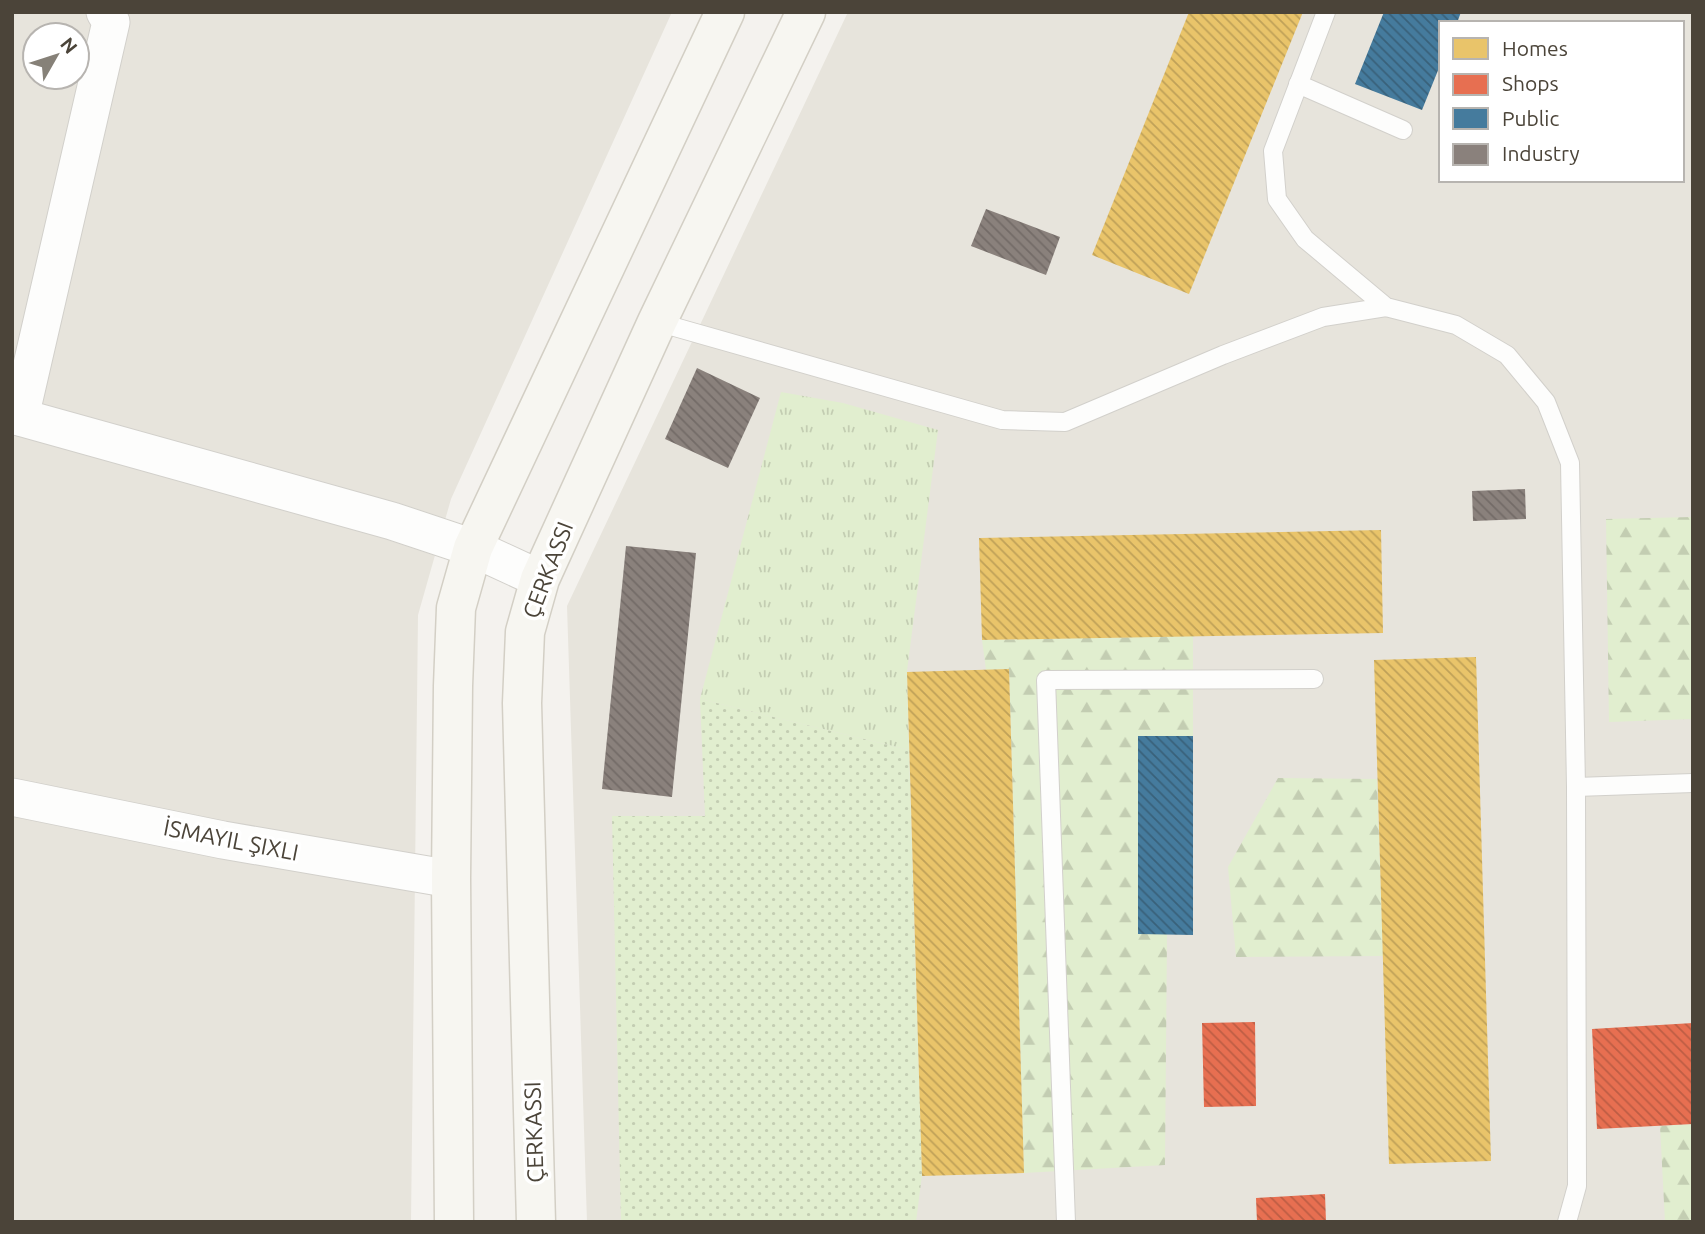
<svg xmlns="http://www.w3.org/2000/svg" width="1705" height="1234" font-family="Ubuntu,sans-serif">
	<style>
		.residential { fill: #e7e4dc; fill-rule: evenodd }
		.grass { fill: url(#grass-tufts) }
		.forest { fill: url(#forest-firs) }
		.park { fill: url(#park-dots) }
		.homes { fill: url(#homes-back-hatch) }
		.shops { fill: url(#shops-back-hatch) }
		.public { fill: url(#public-back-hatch) }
		.industry { fill: url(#industry-back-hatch) }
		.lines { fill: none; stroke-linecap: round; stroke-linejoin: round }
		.lane-casing { stroke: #d2d0cb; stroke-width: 20 }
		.street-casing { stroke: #d2d0cb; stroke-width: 39 }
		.secondary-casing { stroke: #d3cfc5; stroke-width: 41 }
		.lane { stroke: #fdfdfc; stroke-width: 18 }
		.street { stroke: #fdfdfc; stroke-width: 37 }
		.secondary { stroke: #f7f6f1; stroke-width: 38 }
		.labels { text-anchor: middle; stroke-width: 7; stroke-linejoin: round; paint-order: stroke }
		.street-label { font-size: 23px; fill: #4b4439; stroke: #fff }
	</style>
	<defs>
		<pattern id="grass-tufts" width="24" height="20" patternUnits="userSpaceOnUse" patternTransform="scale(1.75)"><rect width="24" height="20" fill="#e1eecf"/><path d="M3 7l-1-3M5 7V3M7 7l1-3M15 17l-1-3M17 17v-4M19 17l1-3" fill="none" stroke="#c3cdb2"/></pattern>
		<pattern id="forest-firs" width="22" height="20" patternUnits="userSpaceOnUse" patternTransform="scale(1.75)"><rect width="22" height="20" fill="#e1eecf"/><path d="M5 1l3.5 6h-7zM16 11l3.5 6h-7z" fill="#c3cdb2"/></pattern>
		<pattern id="park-dots" width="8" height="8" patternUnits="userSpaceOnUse" patternTransform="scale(1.75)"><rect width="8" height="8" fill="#e1eecf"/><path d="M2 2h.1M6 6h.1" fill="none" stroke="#c3cdb2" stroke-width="1.8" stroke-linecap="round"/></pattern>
		<pattern id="homes-back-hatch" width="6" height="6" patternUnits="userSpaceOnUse" patternTransform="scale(1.75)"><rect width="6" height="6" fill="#e9c46a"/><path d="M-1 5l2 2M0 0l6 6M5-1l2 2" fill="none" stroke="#bfa158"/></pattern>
		<pattern id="shops-back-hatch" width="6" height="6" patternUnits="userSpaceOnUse" patternTransform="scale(1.75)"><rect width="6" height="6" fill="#e76f51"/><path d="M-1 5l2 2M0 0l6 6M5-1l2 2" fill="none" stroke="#bd5d44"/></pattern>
		<pattern id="public-back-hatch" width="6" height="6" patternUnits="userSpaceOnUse" patternTransform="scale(1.75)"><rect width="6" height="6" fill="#457b9d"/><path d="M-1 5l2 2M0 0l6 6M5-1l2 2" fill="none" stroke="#39617a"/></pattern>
		<pattern id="industry-back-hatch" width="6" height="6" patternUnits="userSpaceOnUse" patternTransform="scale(1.75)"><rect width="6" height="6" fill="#8a817c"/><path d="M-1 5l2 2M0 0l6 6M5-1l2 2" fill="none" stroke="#736b67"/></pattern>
	</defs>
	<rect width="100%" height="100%" fill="#f4f2ee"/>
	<g class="residential">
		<path d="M12,12H672L451,499L418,615L411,1222H12ZM35,35H77V77H35Z"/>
		<path d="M848,12H1693V1222H587L567,606ZM1441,23H1682V180H1441Z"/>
	</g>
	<path class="grass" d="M781,392L843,403L938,430L907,671L909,750L700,699Z"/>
	<g class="forest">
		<path d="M1693,517V719L1609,722L1606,519Z"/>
		<path d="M1193,636V736H1138V934H1167L1165,1165L1024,1173L1009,669L986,670L982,640Z"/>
		<path d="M1278,778L1377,779L1383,956L1236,957L1228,867Z"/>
		<path d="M1693,1124V1222H1665L1660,1126Z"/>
	</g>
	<path class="park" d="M700,699L909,750L922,1175L916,1222H621L612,816H705Z"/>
	<g class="homes">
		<path d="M1189,12H1303L1189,294L1092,255Z"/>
		<path d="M1381,530L1383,633L982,640L979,538Z"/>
		<path d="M1476,657L1491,1161L1389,1164L1374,660Z"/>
		<path d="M1009,669L1024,1173L922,1176L907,672Z"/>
	</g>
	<g class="shops">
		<path d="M1255,1022L1256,1106L1204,1107L1202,1023Z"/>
		<path d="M1693,1023V1124L1597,1129L1592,1029Z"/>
		<path d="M1325,1194L1326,1222H1257L1256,1198Z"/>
	</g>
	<g class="public">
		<path d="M1384,12H1461L1457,23H1441V63L1422,110L1355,84Z"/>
		<path d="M1138,736H1193V935L1138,934Z"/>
	</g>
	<g class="industry">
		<path d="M986,209L1060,237L1046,275L971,246Z"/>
		<path d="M697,368L760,398L728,468L665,439Z"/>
		<path d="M1525,489L1526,519L1473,521L1472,491Z"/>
		<path d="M626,546L696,553L672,797L602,789Z"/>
	</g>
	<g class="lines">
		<g class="lane-casing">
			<g id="lane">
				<path d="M1326,12L1273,151L1277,199L1305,239L1386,307L1456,325L1507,355L1546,402L1570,463L1576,787"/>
				<path d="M1298,84L1403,130"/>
				<path d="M657,322L1002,420L1065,422L1223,355L1323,317L1386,307"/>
				<path d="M1066,1222L1046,680L1314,679"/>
				<path d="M1567,1222L1577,1186L1576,787L1693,783"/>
			</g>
		</g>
		<g class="street-casing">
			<g id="street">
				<path d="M12,415L392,521L473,548L540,579"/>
				<path d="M20,417L111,22L105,12"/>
				<path d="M12,797L223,840L451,879"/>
			</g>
		</g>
		<g class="secondary-casing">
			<g id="secondary">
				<path d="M454,1222L451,879L453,686L456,608L473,548L725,12"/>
				<path d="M536,1222L522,703L525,632L540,579L657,322L806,12"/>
			</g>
		</g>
		<use href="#lane" class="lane"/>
		<use href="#street" class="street"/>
		<use href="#secondary" class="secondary"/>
	</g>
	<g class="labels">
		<g class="street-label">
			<text transform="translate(548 570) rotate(-69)" y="8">ÇERKASSI</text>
			<text transform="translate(231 840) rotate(11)" y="8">İSMAYIL ŞIXLI</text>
			<text transform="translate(534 1132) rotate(-92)" y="8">ÇERKASSI</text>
		</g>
	</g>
	<rect width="1705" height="1234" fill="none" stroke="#4b4439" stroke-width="28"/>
	<rect x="1439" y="21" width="245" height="161" fill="#ffffff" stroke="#b7b4b0" stroke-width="2"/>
	<rect x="1453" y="38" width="35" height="21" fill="#e9c46a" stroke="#b7b4b0" stroke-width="2"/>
	<text x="1502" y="56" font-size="21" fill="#4b4439">Homes</text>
	<rect x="1453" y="74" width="35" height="21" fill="#e76f51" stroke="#b7b4b0" stroke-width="2"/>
	<text x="1502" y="91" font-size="21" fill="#4b4439">Shops</text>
	<rect x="1453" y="108" width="35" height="21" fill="#457b9d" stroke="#b7b4b0" stroke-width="2"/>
	<text x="1502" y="126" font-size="21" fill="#4b4439">Public</text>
	<rect x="1453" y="144" width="35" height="21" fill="#8a817c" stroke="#b7b4b0" stroke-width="2"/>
	<text x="1502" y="161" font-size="21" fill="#4b4439">Industry</text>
	<g transform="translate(56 56) rotate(51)"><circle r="33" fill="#ffffff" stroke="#b7b4b0" stroke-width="2"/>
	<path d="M0-5L12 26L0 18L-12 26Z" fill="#868178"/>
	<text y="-10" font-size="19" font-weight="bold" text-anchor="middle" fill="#4b4439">N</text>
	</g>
</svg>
